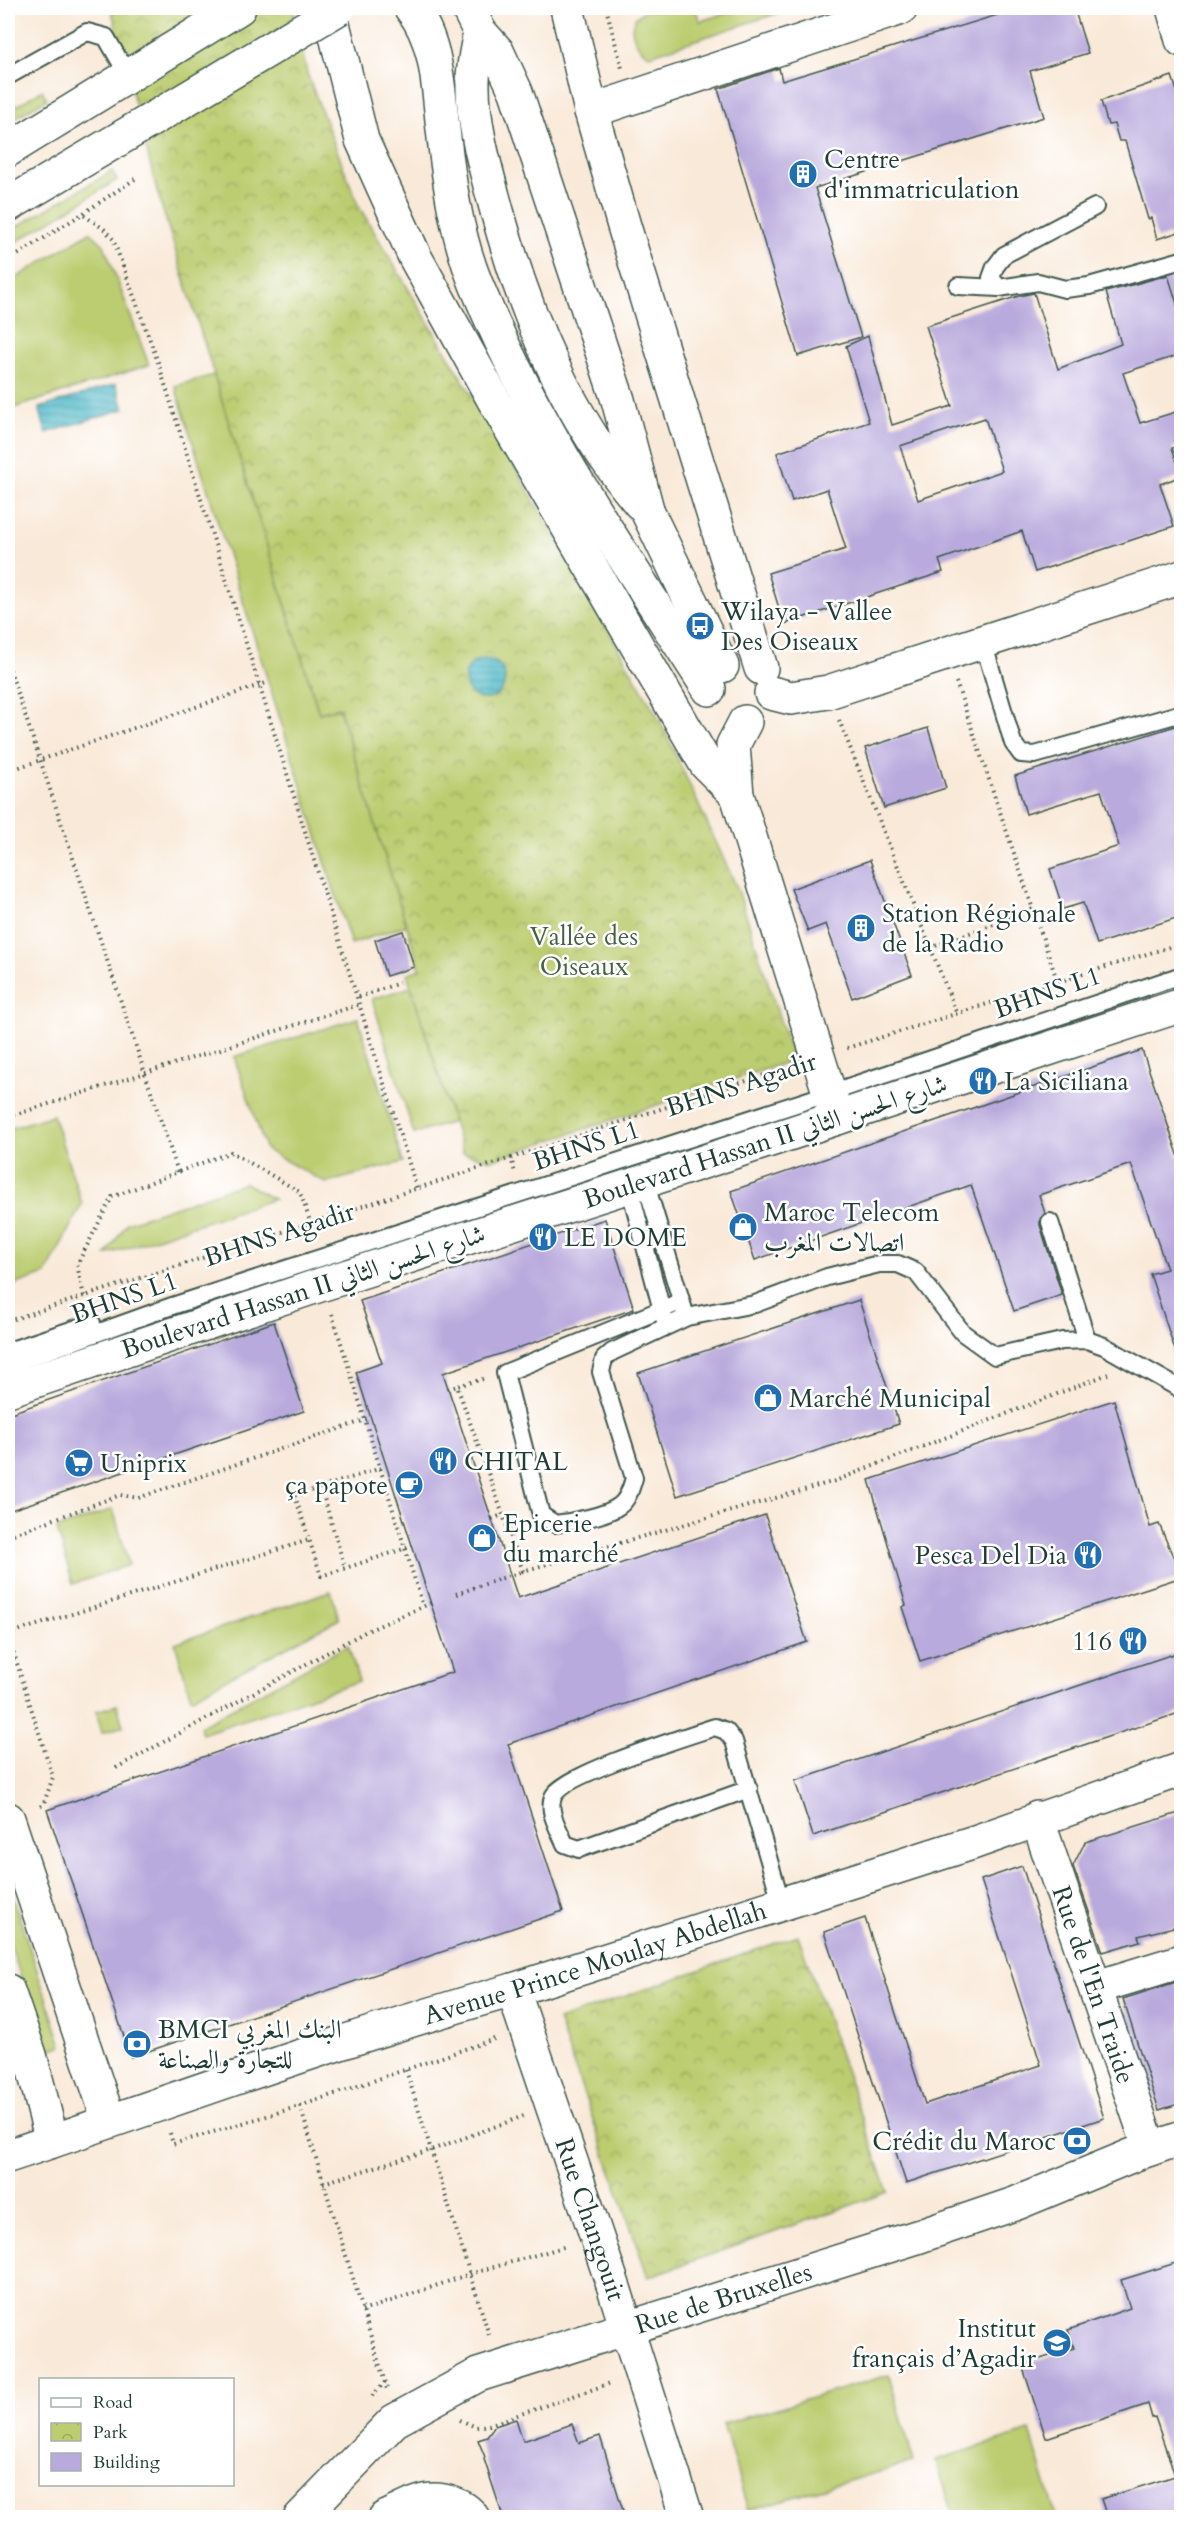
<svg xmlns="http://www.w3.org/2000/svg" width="1189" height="2525" font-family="Cardo,Amiri,serif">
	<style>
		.green { fill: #bccc6f; stroke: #6e8452; stroke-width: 1.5 }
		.park { fill: url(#park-crowns); stroke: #6e8452; stroke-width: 1.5 }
		.water { fill: url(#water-rules); stroke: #367a7e; stroke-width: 1.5 }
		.building { fill: #b9aadd; fill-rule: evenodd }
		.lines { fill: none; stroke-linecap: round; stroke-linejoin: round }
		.lane-casing { stroke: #40574d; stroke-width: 20 }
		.street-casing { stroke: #40574d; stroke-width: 36 }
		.secondary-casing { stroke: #40574d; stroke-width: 36 }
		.primary-casing { stroke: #40574d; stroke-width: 36 }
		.path { stroke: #40574d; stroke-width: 4; stroke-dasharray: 1.5 4.5; stroke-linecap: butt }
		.lane { stroke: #fff; stroke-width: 16 }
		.street { stroke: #fff; stroke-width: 33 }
		.secondary { stroke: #fff; stroke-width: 33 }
		.primary { stroke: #fff; stroke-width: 33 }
		.primary-bridge-casing { stroke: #40574d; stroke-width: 36; stroke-linecap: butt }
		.primary-bridge { stroke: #fff; stroke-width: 33 }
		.labels { text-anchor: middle; stroke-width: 5; stroke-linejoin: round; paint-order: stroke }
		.poi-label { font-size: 26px; fill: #1f3d34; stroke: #fff; text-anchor: start }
		.park-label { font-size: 26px; fill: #466143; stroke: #fff }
		.street-label { font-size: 26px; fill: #1f3d34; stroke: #fff }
	</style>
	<defs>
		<pattern id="park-crowns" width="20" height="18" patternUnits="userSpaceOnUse" patternTransform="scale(1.5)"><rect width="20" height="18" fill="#bccc6f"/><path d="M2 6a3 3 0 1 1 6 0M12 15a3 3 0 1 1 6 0" fill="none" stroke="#98a75c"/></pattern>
		<pattern id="water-rules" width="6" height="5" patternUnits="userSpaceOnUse" patternTransform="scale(1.5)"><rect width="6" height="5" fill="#4cb8c8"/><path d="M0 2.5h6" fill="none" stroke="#3f97a3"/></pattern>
	</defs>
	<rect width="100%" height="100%" fill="#fff"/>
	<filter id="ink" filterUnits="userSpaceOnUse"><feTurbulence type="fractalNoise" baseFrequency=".0167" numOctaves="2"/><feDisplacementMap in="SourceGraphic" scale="12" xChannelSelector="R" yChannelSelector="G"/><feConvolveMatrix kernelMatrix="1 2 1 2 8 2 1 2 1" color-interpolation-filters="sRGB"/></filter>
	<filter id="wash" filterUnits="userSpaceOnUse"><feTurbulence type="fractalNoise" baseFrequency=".008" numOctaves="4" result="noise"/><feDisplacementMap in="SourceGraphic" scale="24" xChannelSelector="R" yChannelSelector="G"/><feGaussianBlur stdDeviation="1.35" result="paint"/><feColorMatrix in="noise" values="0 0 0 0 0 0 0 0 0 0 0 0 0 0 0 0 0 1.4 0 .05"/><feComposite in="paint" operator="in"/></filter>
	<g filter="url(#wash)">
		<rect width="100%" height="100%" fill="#f9e9d8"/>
		<g class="green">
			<path d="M651,8H695L700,21L743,8H794L650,55C638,51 627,31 635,19C638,14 646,10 651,8Z"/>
			<path d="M42,90L47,99L8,122V111Z"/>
			<path d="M112,171L117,180L8,247V232Z"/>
			<path d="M90,232L104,245L149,365L8,410V283Z"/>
			<path d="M214,375L319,713L339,708L407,925L351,944L175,386Z"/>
			<path d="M411,987L453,1122L414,1134L372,999Z"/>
			<path d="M358,1018L403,1162L326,1183L266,1150L234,1057Z"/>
			<path d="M53,1115L82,1204L46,1274L8,1287V1129Z"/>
			<path d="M245,1183L274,1199L106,1255L127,1223Z"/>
			<path d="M113,1509L129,1565L73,1584L57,1529Z"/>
			<path d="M331,1591L339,1619L191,1698L175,1643Z"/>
			<path d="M348,1645L359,1681L202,1734L200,1726Z"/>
			<path d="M117,1705L123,1726L102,1733L96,1711Z"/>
			<path d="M8,1882L62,2046L45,2051L8,1938Z"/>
			<path d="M889,2375L914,2462L748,2510L723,2424Z"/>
			<path d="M1030,2431L1056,2517H954L936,2460Z"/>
		</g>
		<g class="park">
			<path d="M111,8H293L307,73L358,205L512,462L660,721L738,890L793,1060L491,1160L463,1153L407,974L420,969L339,708L319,713L157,191Z"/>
			<path d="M798,1935L888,2192L648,2277L558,2020Z"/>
		</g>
		<g class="water">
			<path d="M116,384L124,409L46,433L39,408Z"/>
			<circle cx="485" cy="679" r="20"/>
		</g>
		<g id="blocks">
			<g class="building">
				<path d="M1020,8H1074L1088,53L1030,71L1044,117L815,188L861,337L798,356L718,89L779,68L782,81Z"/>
				<path d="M1172,76L1182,106V231L1157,239L1151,218L1148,219L1125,141H1119L1114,124L1108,125L1101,101Z"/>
				<path d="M1168,275L1182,320V354L1123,373L1140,423L1182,410V446L1172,448L1182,476L1160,484L1174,526L1035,572L1022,531L939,560L943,572L784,624L768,573L846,549L827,489L792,501L777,453L869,422L846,346L868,336L892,425L952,406L926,326L1019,296L1034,293L1058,369L1121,344L1106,292ZM985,418L1002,471L918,500L900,446Z"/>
				<path d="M1182,724V916L1097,944L1083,903L1063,909L1050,869L1119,846L1101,791L1026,814L1015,776Z"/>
				<path d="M928,728L946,788L884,808L865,748Z"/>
				<path d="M870,860L912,975L852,998L826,924L808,931L791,889Z"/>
				<path d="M403,931L414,967L386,976L375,940Z"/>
				<path d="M1142,1050L1182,1166V1356H1177L1150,1274L1167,1269L1131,1164L1039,1195L1045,1213L1040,1219V1225L1062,1295L1014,1311L971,1185L755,1260L731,1191Z"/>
				<path d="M605,1219L634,1309L443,1373L518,1598L765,1515L807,1642L508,1744L563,1911L131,2057L47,1810L453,1672L356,1372L382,1363L360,1301Z"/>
				<path d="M859,1300L899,1424L677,1496L638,1373Z"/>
				<path d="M274,1322L304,1411L8,1511V1414Z"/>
				<path d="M1114,1400L1150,1527L1159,1524L1182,1577L920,1661L902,1607L906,1605L869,1480Z"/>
				<path d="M1182,1651V1712L813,1836L795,1781Z"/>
				<path d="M1182,1812V1925L1138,1936L1140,1941L1103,1952L1073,1866L1085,1842Z"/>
				<path d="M1022,1866L1104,2118L906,2183L824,1932L865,1918L925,2104L1041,2065L981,1880Z"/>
				<path d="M1176,1982L1182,1998V2103L1159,2110L1123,1999Z"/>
				<path d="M1182,2261V2510L1157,2517H1107L1101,2499L1175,2476L1155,2417L1152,2418L1148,2404L1046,2438L1022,2365L1074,2348L1068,2330L1130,2308L1121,2280Z"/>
				<path d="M516,2419L523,2441L572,2424L579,2443L600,2436L625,2517H503L484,2459L485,2457L478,2440L487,2437L495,2426Z"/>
			</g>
		</g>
	</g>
	<g filter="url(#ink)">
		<use href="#blocks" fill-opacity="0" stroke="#40574d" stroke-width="1.5"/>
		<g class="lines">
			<g class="lane-casing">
				<g id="lane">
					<path d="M8,76L87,32L106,37L129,77"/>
					<path d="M1095,207L1004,255L995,267L991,278L999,288L1038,282L1065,289L1089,286L1182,260"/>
					<path d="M958,286L999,288"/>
					<path d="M983,642L1013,743L1021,754L1035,755L1182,713"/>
					<path d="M645,1181L684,1310"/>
					<path d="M629,1186L664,1318"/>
					<path d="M1050,1222L1087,1340"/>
					<path d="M680,1302L505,1373L541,1515L555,1524C571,1522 606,1516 619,1506C628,1500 631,1488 634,1478L601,1372L604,1359L612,1352L687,1317L755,1304L827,1277L879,1264H898L916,1272L963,1333L995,1356L1062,1341L1087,1340L1104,1346L1182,1390"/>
					<path d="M8,1351L92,1323"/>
					<path d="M8,1365L172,1306L830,1093L1182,975"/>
					<path d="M749,1789L579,1849L565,1844C560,1831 547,1812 553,1797C561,1775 688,1736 715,1727L726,1731L734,1741L782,1905"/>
				</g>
			</g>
			<g class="street-casing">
				<g id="street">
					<path d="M329,8L362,140L415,257L495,402L706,764L737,795"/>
					<path d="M411,8C438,41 438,88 443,129C449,182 456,234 476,284C535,429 625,558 709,689"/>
					<path d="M468,8L480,32L497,51L516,92L618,400L648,513L722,666"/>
					<path d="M567,8L591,111L624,226L761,668"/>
					<path d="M1173,8L1182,40"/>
					<path d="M480,32C477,48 473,64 473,81C472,124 486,170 497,211C526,317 568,418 640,503"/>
					<path d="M591,111L901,8"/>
					<path d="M771,693L791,698L828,692L1182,577"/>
					<path d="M745,722L733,745L737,795L837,1118"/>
					<path id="s1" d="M1037,1818L1150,2149"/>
					<path d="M8,1819L109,2121"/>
					<path d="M1097,1987L1182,1961"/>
					<path id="s2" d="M513,1990L614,2288L687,2518"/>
					<path d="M8,1991L30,2055L52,2141"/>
					<path id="s3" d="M300,2518L394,2421L478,2375L920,2236L1017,2203L1133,2155L1182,2138"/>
					<path d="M385,2518C411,2507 425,2493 454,2504C462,2507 468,2510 473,2518"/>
				</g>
			</g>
			<g class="secondary-casing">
				<g id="secondary">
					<path d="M8,1390L323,1284L645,1181L1182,1005"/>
					<path id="s4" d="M8,2156C176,2100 342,2038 513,1990L975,1842L1182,1769"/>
				</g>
			</g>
			<g class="primary-casing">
				<g id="primary">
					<path d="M8,150L239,8"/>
					<path d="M8,205L156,117"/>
				</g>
			</g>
			<g class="path">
				<path d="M606,8L622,68"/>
				<path d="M135,179L82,214L104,229L113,239L158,362L417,1189"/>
				<path d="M8,261L82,214"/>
				<path d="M8,664L178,1172"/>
				<path d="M956,682L1058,983"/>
				<path d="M839,720L957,1014"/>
				<path d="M8,771L269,682"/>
				<path d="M930,948L1033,909"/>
				<path d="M359,997L399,983"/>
				<path d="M847,1048L1182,943"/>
				<path d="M8,1117L361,1004"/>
				<path d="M511,1158L789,1067"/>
				<path d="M84,1296L77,1265L112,1197L231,1152L300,1192L311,1224"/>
				<path d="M332,1314L423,1606"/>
				<path d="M8,1321L511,1158L515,1173"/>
				<path d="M483,1379L457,1386L523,1571L835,1481L1108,1374"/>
				<path d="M448,1389L457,1386"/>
				<path d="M381,1468L295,1496L321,1576L413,1546"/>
				<path d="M321,1488L345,1568"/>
				<path d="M492,1519L502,1515"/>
				<path d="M8,1536L120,1495L138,1498L371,1418"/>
				<path d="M456,1594L523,1571"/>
				<path d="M8,1634L309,1540"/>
				<path d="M8,1635L53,1777L44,1803L38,1809"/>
				<path d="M116,1768L365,1632L431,1603"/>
				<path d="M406,2070L490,2338"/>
				<path d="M300,2106L387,2389"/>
				<path d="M170,2133L173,2144L300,2106L497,2038"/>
				<path d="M323,2183L431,2150L524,2116"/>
				<path d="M362,2311L470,2274L567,2246"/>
				<path d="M372,2396L385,2382"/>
				<path d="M460,2420L476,2427L489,2425L611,2383"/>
			</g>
			<use href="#lane" class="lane"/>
			<use href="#street" class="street"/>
			<use href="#secondary" class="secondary"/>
			<use href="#primary" class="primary"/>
			<g class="primary-bridge-casing">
				<path id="primary-bridge" d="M156,117L339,8"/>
			</g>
			<use href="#primary-bridge" class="primary-bridge"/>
		</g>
	</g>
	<defs>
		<g id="building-disc" transform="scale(1.5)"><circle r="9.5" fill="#1f6fb2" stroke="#fff"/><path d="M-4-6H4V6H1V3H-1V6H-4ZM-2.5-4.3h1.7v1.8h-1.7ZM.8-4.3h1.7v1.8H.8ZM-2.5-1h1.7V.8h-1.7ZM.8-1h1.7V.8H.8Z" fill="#fff"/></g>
		<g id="bus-disc" transform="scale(1.5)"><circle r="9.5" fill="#1f6fb2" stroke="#fff"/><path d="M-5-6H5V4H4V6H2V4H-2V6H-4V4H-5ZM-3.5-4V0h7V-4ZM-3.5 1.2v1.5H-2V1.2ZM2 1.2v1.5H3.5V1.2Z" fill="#fff"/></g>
		<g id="restaurant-disc" transform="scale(1.5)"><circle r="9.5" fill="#1f6fb2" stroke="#fff"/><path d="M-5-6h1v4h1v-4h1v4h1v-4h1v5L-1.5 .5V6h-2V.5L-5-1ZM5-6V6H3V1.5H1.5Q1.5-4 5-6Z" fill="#fff"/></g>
		<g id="shop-disc" transform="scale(1.5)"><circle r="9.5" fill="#1f6fb2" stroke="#fff"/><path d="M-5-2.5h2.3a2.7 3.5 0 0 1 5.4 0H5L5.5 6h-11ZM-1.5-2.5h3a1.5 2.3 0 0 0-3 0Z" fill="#fff"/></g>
		<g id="supermarket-disc" transform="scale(1.5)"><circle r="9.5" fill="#1f6fb2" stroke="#fff"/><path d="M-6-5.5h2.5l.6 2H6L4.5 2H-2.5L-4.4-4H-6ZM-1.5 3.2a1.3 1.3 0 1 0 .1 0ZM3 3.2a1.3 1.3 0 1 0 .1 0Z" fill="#fff"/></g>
		<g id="cafe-disc" transform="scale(1.5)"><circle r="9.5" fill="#1f6fb2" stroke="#fff"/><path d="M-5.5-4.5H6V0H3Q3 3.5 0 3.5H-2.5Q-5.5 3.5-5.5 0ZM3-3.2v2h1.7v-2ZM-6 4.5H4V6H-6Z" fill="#fff"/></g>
		<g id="bank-disc" transform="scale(1.5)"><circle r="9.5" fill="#1f6fb2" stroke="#fff"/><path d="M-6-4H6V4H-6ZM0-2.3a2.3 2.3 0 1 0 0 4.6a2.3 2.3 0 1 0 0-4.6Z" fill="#fff"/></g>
		<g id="university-disc" transform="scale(1.5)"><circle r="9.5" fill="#1f6fb2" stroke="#fff"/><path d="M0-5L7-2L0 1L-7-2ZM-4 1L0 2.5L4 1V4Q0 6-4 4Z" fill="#fff"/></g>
	</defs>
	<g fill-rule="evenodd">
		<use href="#building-disc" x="803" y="174"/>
		<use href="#bus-disc" x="700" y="626"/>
		<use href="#building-disc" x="861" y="928"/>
		<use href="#restaurant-disc" x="983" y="1081"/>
		<use href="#shop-disc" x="743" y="1227"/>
		<use href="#restaurant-disc" x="543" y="1237"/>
		<use href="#shop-disc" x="768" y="1398"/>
		<use href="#restaurant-disc" x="443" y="1461"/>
		<use href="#supermarket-disc" x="79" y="1463"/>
		<use href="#cafe-disc" x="409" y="1485"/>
		<use href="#shop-disc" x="482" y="1538"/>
		<use href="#restaurant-disc" x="1088" y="1555"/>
		<use href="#restaurant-disc" x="1133" y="1641"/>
		<use href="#bank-disc" x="137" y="2044"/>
		<use href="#bank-disc" x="1077" y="2141"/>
		<use href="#university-disc" x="1057" y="2343"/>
	</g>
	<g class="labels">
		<g class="poi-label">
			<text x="824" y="168">Centre<tspan x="824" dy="30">d'immatriculation</tspan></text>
			<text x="721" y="620">Wilaya - Vallee<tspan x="721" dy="30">Des Oiseaux</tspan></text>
			<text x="882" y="922">Station Régionale<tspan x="882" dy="30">de la Radio</tspan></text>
			<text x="1004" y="1090">La Siciliana</text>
			<text x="764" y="1221">Maroc Telecom<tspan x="764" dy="30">اتصالات المغرب</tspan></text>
			<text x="564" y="1246">LE DOME</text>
			<text x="789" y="1407">Marché Municipal</text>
			<text x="464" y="1470">CHITAL</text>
			<text x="100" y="1472">Uniprix</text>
			<text x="388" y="1494" text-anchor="end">ça papote</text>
			<text x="503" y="1532">Epicerie<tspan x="503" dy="30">du marché</tspan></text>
			<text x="1067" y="1564" text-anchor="end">Pesca Del Dia</text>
			<text x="1112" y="1650" text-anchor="end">116</text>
			<text x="158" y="2038">BMCI البنك المغربي<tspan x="158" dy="30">للتجارة والصناعة</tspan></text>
			<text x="1056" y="2150" text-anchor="end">Crédit du Maroc</text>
			<text x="1036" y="2337" text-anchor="end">Institut<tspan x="1036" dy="30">français d’Agadir</tspan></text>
		</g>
		<g class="park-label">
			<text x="584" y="945">Vallée des<tspan x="584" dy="30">Oiseaux</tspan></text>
		</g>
		<g class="street-label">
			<text transform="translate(1047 992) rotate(-19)" y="9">BHNS L1</text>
			<text transform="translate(741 1084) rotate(-18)" y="9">BHNS Agadir</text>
			<text transform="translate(765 1141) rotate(-18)" y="9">Boulevard Hassan II شارع الحسن الثاني</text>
			<text transform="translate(586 1145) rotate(-18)" y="9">BHNS L1</text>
			<text transform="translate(279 1234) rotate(-18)" y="9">BHNS Agadir</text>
			<text transform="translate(303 1291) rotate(-18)" y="9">Boulevard Hassan II شارع الحسن الثاني</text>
			<text transform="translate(124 1297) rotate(-19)" y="9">BHNS L1</text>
			<text dy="9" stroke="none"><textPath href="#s4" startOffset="618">Avenue Prince Moulay Abdellah</textPath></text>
			<text dy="9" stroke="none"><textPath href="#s1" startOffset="176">Rue de l'En Traide</textPath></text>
			<text dy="9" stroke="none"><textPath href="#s2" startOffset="242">Rue Changouit</textPath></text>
			<text dy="9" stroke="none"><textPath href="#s3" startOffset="488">Rue de Bruxelles</textPath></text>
		</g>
	</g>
	<rect width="1189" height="2525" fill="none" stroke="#fff" stroke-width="30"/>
	<rect x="39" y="2378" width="195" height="108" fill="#ffffff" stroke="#a5b1ae" stroke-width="1.5"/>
	<rect x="51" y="2398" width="30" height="9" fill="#ffffff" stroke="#a5b1ae" stroke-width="1.5"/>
	<text x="93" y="2408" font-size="18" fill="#1f3d34">Road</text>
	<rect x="51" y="2423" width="30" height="18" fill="url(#park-crowns)" stroke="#a5b1ae" stroke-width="1.5"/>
	<text x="93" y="2438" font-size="18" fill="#1f3d34">Park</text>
	<rect x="51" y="2453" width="30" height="18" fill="#b9aadd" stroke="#a5b1ae" stroke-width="1.5"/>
	<text x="93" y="2468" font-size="18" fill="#1f3d34">Building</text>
</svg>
